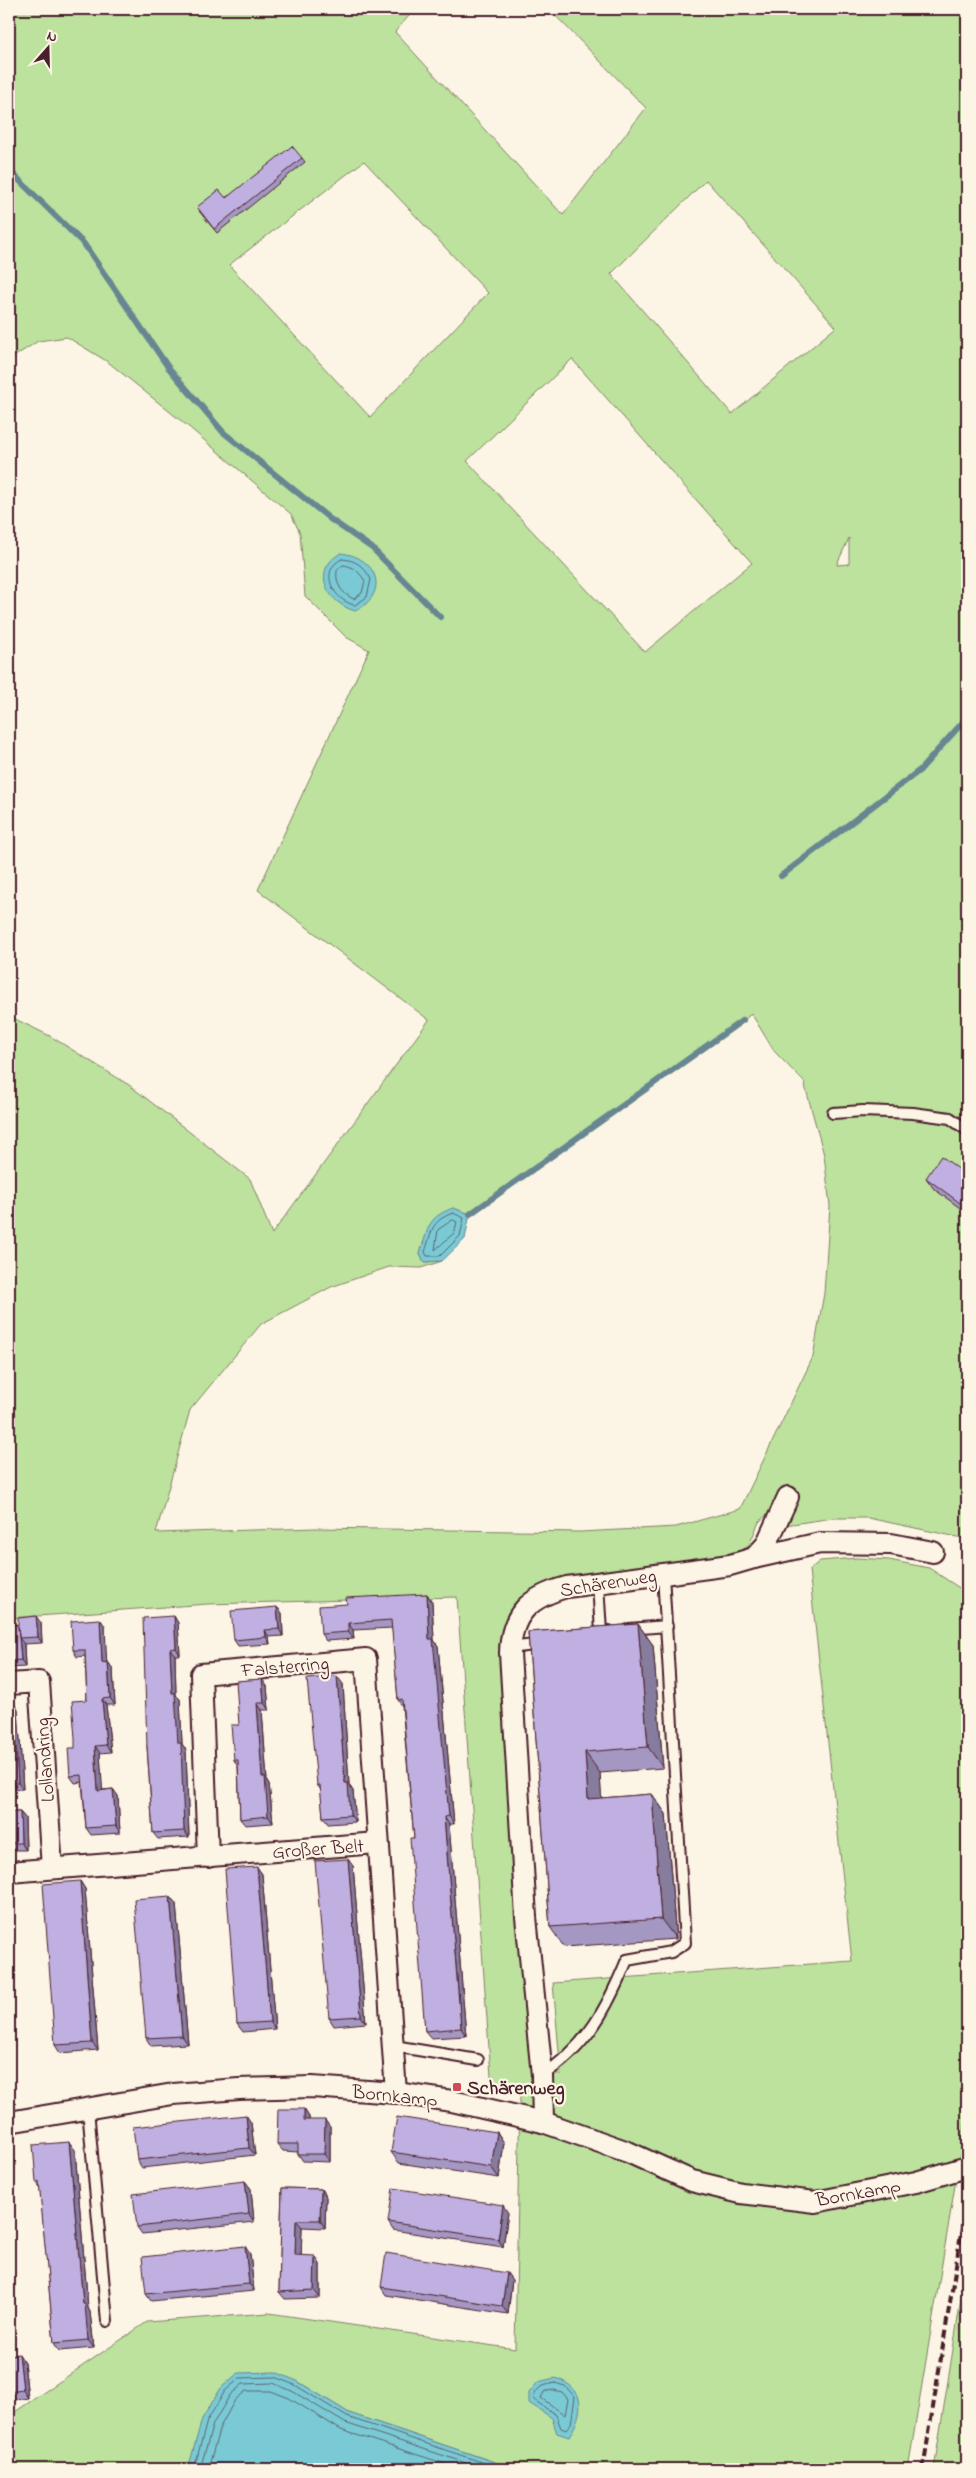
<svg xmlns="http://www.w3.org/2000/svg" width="976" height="2478" font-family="'Indie Flower',sans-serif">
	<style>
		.green { fill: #bce29e; stroke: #838064; fill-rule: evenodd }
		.water { fill: #7acad5; stroke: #678691 }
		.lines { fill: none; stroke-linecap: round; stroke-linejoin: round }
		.shore { stroke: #5d636f; stroke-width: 1 }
		.stream { stroke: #678691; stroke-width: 6 }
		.service-casing { stroke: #4a1f2b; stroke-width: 14 }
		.minor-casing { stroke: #4a1f2b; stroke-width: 24 }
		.service { stroke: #fcf5e5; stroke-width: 10 }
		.minor { stroke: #fcf5e5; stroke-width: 20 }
		.rail { stroke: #4a1f2b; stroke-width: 4; stroke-dasharray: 8 4; stroke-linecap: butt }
		.wall { fill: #a497c2; stroke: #4a1f2b }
		.shaded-wall { fill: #867b9e; stroke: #4a1f2b }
		.building { fill: #bfb0e1; stroke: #4a1f2b }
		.poi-dot { fill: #d1495b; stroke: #fcf5e5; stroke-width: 2 }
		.labels { text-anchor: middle; stroke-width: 4.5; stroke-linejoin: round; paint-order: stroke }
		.street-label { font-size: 20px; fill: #4a1f2b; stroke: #fcf5e5 }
		.poi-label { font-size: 20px; font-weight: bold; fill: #4a1f2b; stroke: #fcf5e5; text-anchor: start }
	</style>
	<rect width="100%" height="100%" fill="#fcf5e5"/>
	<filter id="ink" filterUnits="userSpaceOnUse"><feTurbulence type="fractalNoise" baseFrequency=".02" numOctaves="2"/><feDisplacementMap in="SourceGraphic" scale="10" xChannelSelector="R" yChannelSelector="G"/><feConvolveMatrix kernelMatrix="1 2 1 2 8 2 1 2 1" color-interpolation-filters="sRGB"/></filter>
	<g filter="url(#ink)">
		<g class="green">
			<path d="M9,9H415L395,32L563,215L646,108L549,9H967V1539L868,1518H833L785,1525L780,1503L759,1522L749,1545L734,1557L547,1582C519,1595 506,1615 499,1645L532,2073L561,2074L553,1983L852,1961L809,1570L820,1561L857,1558L889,1560L929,1568L967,1593V2113L908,2469H515L349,2413L297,2381L190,2466L188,2469H9V2416L147,2322L269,2313L515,2349L520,2094L492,2090L457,1597L208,1604L9,1618V1016L50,1036L129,1085L250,1179L272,1234L429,1020L258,890L369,650L346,637L305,596L300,533L291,514L190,428L108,362L67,337L38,341L9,360ZM364,161L488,293L370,417L229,265ZM706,180L836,327L732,414L611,274ZM572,359L752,563L645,652L467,461ZM849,538V564L837,565V564ZM751,1013L774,1051L804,1082L824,1155L830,1206L824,1293L813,1357L740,1509L676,1527L580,1532L316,1528L156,1533L190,1410L261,1324L331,1287L389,1267L421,1268L442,1261L424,1262L420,1253L423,1243L453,1208L470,1214L744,1021Z"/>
			<path d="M967,2261V2469H934Z"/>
		</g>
		<g class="water">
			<path d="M341,553C377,557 391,593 355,611C327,603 310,570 341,553Z"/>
			<path d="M453,1208L470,1214L465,1239L442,1261L424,1262L420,1253C429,1228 426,1218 453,1208Z"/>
			<path d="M275,2372L297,2381L349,2413L515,2469H188L202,2419L221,2388L238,2373Z"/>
			<path d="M555,2378C587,2388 584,2412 569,2437L557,2433L552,2418L529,2403V2393L538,2382Z"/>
		</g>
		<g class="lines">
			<g class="shore">
				<path d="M342,559C357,560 364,567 371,579L367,597L355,605C333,601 318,570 342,559Z"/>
				<path d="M343,565C354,566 359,572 365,581L362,593L354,599C342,594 335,584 337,571Z"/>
				<path d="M453,1213L464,1218L460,1236L440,1256H427L425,1252C432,1232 430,1221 453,1213Z"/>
				<path d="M453,1220L457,1222L454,1233L435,1250L438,1230Z"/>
				<path d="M555,2383L565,2386L575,2397L571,2424L566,2430L561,2428L556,2415L534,2400C534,2387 545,2385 555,2383Z"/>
				<path d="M554,2390L562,2392L568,2399L565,2415L541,2398L544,2392Z"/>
				<path d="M194,2469L207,2421L225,2391L240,2378L274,2377L295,2385L347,2417L502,2469"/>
				<path d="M200,2469L213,2424L230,2395L243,2384L273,2383L292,2391L345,2423L484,2469"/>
				<path d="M208,2469L220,2427L235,2400L246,2391H271L289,2398L341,2430L461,2469"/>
			</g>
			<g class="stream">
				<path d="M9,170L84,244L168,367L223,432L330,519L372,548L440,617"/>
				<path d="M781,876L920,770L963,722L967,720"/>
				<path d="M470,1214L743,1020"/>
			</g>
			<g class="service-casing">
				<g id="service">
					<path d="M833,1113L863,1111L913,1113L950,1118L967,1130"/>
					<path d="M598,1584L601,1632L609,1631"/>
					<path d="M629,1629L667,1626"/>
					<path d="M510,1648L542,1644"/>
					<path d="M394,2046L478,2060"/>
					<path d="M542,2075C587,2048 608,2006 627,1960L671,1952L685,1943L663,1574"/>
					<path d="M88,2109L107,2321"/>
				</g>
			</g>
			<g class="minor-casing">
				<g id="minor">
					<path d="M754,1558L820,1543L891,1544L933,1552"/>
					<path d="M9,1684L39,1682L52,1868"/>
					<path d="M208,1857L201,1674L366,1659L396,2093"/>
					<path d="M9,1872L377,1843"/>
					<path d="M9,2122L173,2094L239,2089L312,2087L396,2093L452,2101L543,2122L628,2152L692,2181L741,2193L815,2202L916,2182L967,2167"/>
					<path d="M543,2122L542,2075L526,1917L510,1653C511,1613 530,1597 567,1587L730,1565L754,1558L766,1545L788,1497"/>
				</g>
			</g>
			<use href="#service" class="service"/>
			<use href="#minor" class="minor"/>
			<path class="rail" d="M923,2469L967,2197"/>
		</g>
		<g class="wall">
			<path d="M302,158L305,162L217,233L199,211Z"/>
			<path d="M967,1175V1213L934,1189L926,1178Z"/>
			<path d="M427,1594L432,1602L434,1640L438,1646L454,1824H449L466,2036L431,2038L425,2031L414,1838L402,1706L398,1700L392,1628L353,1630L354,1639L326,1641L321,1634L347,1604Z"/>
			<path d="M277,1607L282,1613L283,1636L269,1637L270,1644L238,1646L234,1640Z"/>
			<path d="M174,1616L178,1623L180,1655H175L176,1695L180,1699L182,1744L186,1750L189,1837L158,1839L153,1833L147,1746Z"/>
			<path d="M100,1619L105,1626L106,1663L108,1662L113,1669L115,1705H106L111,1752L100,1753L102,1790L113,1789L118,1796L120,1833L91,1835L86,1828L82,1782L75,1783L70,1776L87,1700L85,1656L77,1657L73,1650Z"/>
			<path d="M41,1623L42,1643L24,1644L25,1667L9,1668V1625Z"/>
			<path d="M638,1624L653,1645L663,1768L600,1773L601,1798L652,1794L666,1814L676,1939L564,1947L550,1927L528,1632Z"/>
			<path d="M343,1684L349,1785L353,1791L356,1822L328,1824L323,1817L321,1790L317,1785Z"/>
			<path d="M267,1686L269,1710H262L267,1781L269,1784L273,1823L245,1825L240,1819L238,1767L234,1760L239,1725Z"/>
			<path d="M9,1703L18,1709L23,1789L9,1790Z"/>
			<path d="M9,1812H20L25,1818L26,1850H9Z"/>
			<path d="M353,1866L366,2023L334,2026L329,2018Z"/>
			<path d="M257,1867L262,1874L275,2029L243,2032L237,2024Z"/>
			<path d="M80,1881L85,1889L98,2050L60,2053L55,2045Z"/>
			<path d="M170,1896L176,1904L188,2044L151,2046L146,2038Z"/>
			<path d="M304,2109L309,2117V2120L330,2127V2162L303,2161L298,2154V2152L283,2151L277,2144Z"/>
			<path d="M246,2115L251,2123L255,2155L142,2168L137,2160Z"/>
			<path d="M497,2132L504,2143L499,2178L399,2163L391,2152Z"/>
			<path d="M69,2142L75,2150L88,2308L90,2312L94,2348L59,2351L54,2343L40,2187L36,2182Z"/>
			<path d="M245,2181L251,2189L254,2222L142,2234L137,2227Z"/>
			<path d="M282,2188L321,2189L326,2197L325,2228L302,2227L301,2256L320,2264V2298L285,2299L279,2292Z"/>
			<path d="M508,2213L503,2247L393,2230L388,2222Z"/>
			<path d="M250,2254L254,2291L151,2301L146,2294Z"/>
			<path d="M512,2280L508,2314L386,2295L381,2287Z"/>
			<path d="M9,2355L24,2362L28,2398L9,2401Z"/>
		</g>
		<g class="shaded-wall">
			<path d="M427,1594L432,1602L434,1640L438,1646L454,1824L449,1816L429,1639Z"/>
			<path d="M277,1607L282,1613L283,1636L279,1629Z"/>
			<path d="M36,1616L41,1623L42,1643L38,1637Z"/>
			<path d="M174,1616L178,1623L180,1655L176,1648Z"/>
			<path d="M100,1619L105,1626L107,1669L102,1663Z"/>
			<path d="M348,1623L353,1630L354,1639L348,1632Z"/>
			<path d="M638,1624L653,1645L663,1768L648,1747Z"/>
			<path d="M18,1626L19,1638L24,1644L25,1667L21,1660Z"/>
			<path d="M265,1630L269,1637L270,1644L266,1637Z"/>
			<path d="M170,1649L175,1655L176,1695L180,1699L182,1744L186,1750L189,1837L184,1831L178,1743L172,1693Z"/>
			<path d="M108,1662L113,1669L115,1705L110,1698Z"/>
			<path d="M337,1676L343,1684L349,1785L353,1791L356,1822L350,1815L345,1783Z"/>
			<path d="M262,1679L267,1686L269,1710L264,1703Z"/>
			<path d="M102,1699L106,1705L111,1752L106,1745Z"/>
			<path d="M13,1702L18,1709L23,1789L18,1783Z"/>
			<path d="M257,1703L262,1710L267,1781L269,1784L273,1823L268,1816L262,1777Z"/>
			<path d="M95,1746L100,1753L103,1797L98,1791Z"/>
			<path d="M585,1752L600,1773L603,1820L588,1799Z"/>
			<path d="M113,1789L118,1796L120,1833L116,1826Z"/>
			<path d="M652,1794L666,1814L676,1939L661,1919Z"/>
			<path d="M20,1812L25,1818L26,1850L21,1843Z"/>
			<path d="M444,1817L449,1824L466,2036L461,2028Z"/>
			<path d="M348,1859L353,1866L366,2023L361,2016Z"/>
			<path d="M257,1867L262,1874L275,2029L270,2022Z"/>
			<path d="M80,1881L85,1889L98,2050L92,2043Z"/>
			<path d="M170,1896L176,1904L188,2044L182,2036Z"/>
			<path d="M304,2109L309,2117V2127L304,2120Z"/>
			<path d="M246,2115L251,2123L255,2155L249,2148Z"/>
			<path d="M325,2120L330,2127V2162L324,2154Z"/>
			<path d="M497,2132L504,2143L499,2178L491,2167Z"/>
			<path d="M69,2142L75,2150L88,2308L90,2312L94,2348L88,2340L83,2304Z"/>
			<path d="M245,2181L251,2189L254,2222L249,2214Z"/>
			<path d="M321,2189L326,2197L325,2228L320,2220Z"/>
			<path d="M503,2205L508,2213L503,2247L498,2239Z"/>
			<path d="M296,2220L302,2227L301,2263L295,2255Z"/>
			<path d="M245,2246L250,2254L254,2291L249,2284Z"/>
			<path d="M315,2256L320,2264V2298L314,2290Z"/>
			<path d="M507,2273L512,2280L508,2314L502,2306Z"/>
			<path d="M9,2293L12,2326L9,2322Z"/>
			<path d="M19,2354L24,2362L28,2398L23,2390Z"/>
		</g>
		<g class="building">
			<path d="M292,146L302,158L214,229L197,207L219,190L226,198Z"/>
			<path d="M941,1156L967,1175V1208L926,1178Z"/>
			<path d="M427,1594L429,1639H433L449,1816L444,1817L461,2028L425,2031L410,1838H414L402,1699L398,1700L391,1620L348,1623V1632L321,1634L319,1606L347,1604L346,1598Z"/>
			<path d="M277,1607L279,1629L265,1630L266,1637L234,1640L231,1611Z"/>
			<path d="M36,1616L38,1637L19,1638L18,1626L21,1660L9,1661V1625H18V1618Z"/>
			<path d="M174,1616L176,1648L170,1649L172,1693H175L178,1743H181L184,1831L153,1833L147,1746L143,1618Z"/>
			<path d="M100,1619L102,1663L108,1662L110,1698L102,1699L106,1745L95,1746L98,1791L113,1789L116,1826L86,1828L82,1775L70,1776L68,1748H75V1738L72,1701L87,1700L85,1650H73L71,1621Z"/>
			<path d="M638,1624L648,1747L585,1752L588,1799L652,1794L661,1919L550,1927L528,1632Z"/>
			<path d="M337,1676L345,1783H348L350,1815L323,1817L320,1785H317L307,1679Z"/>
			<path d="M262,1679L264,1703H257L262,1777H265L268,1816L240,1819L238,1760H234L231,1725H239L236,1681Z"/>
			<path d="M13,1702L18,1783H9V1703Z"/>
			<path d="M9,1812H20L21,1843H9Z"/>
			<path d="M348,1859L361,2016L329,2018L315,1861Z"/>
			<path d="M257,1867L270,2022L237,2024L225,1869Z"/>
			<path d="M80,1881L92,2043L55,2045L43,1884Z"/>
			<path d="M170,1896L182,2036L146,2038L134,1899Z"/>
			<path d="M278,2109H304V2120H325L324,2154H298V2144H277Z"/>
			<path d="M246,2115L249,2148L137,2160L133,2127Z"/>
			<path d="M397,2117L497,2132L491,2167L391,2152Z"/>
			<path d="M69,2142L83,2304H85L88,2340L54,2343L39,2181L36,2182L33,2145Z"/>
			<path d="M245,2181L249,2214L137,2227L133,2194Z"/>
			<path d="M282,2188L321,2189L320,2220H296L295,2255L315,2256L314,2290L279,2292Z"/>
			<path d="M393,2188L503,2205L498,2239L388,2222Z"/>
			<path d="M245,2246L249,2284L146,2294L142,2257Z"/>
			<path d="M386,2253L507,2273L502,2306L381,2287Z"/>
			<path d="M19,2354L23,2390L9,2392V2355Z"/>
		</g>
	</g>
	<rect class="poi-dot" x="452" y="2082" width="10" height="10" rx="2.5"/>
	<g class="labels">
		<g class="street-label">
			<text transform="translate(608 1582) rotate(-9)" y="7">Schärenweg</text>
			<text transform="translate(285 1666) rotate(-5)" y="7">Falsterring</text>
			<text transform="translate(44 1760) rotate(-94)" y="7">Lollandring</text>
			<text transform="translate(318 1848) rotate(-4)" y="7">Großer Belt</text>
			<text transform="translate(395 2095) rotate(6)" y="7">Bornkamp</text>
			<text transform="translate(858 2192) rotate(-10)" y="7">Bornkamp</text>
		</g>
		<g class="poi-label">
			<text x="467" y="2094">Schärenweg</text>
		</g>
	</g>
	<rect width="976" height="2478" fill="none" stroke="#fcf5e5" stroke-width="30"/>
	<rect x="15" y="15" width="946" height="2448" fill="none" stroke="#4a1f2b" stroke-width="2" filter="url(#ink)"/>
	<g transform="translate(48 48) rotate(20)" stroke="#fcf5e5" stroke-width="4" paint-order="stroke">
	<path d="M0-4L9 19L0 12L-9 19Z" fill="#4a1f2b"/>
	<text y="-8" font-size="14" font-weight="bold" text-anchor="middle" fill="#4a1f2b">N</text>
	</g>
</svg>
